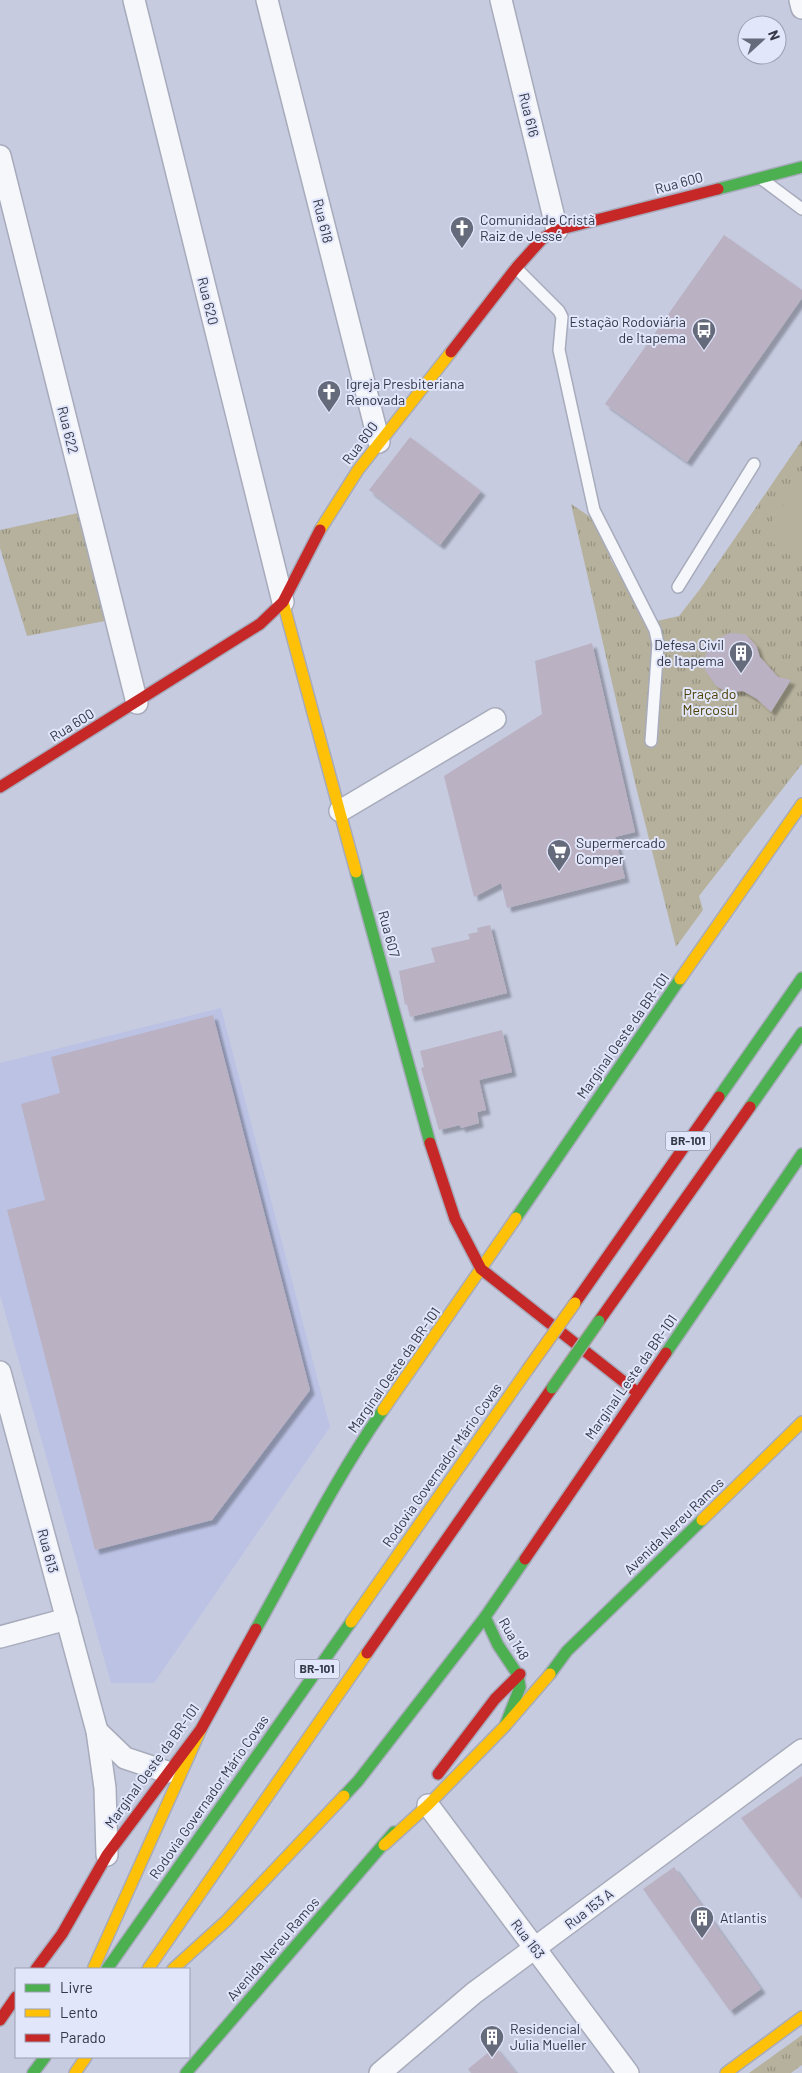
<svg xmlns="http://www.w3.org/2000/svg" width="802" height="2073" font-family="Barlow,sans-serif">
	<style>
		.built { fill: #bbc2e4 }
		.grass { fill: url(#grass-tufts) }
		.garden { fill: #b6b19c }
		.building { fill: #bab1c3; filter: url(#shadow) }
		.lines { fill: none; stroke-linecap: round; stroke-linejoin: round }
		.lane-casing { stroke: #a7abbb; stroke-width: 14 }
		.street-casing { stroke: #a7abbb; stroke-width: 24 }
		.fast-casing { stroke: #a7abbb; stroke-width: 14 }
		.slow-casing { stroke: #a7abbb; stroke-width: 14 }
		.jam-casing { stroke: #a7abbb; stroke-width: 14 }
		.lane { stroke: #f6f7fa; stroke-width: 11 }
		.street { stroke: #f6f7fa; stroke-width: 21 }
		.fast { stroke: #4caf50; stroke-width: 11 }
		.slow { stroke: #ffc107; stroke-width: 11 }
		.jam { stroke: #c62828; stroke-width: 11 }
		.fast-bridge-casing { stroke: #aea3aa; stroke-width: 14; stroke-linecap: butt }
		.slow-bridge-casing { stroke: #aea3aa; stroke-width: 14; stroke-linecap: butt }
		.fast-bridge { stroke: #4caf50; stroke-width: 11 }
		.slow-bridge { stroke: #ffc107; stroke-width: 11 }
		.labels { text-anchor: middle; stroke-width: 4; stroke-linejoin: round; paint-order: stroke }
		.shield { fill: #e2e6fa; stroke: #686c7c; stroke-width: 1 }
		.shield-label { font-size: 12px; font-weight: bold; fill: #333746 }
		.street-label { font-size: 14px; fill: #333746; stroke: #e2e6fa }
		.poi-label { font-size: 14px; fill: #333746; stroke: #e2e6fa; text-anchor: start }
		.park-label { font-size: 14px; fill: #4d3f00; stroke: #e2e6fa }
	</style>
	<defs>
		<pattern id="grass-tufts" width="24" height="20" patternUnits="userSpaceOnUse" patternTransform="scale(1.25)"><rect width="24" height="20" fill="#b6b19c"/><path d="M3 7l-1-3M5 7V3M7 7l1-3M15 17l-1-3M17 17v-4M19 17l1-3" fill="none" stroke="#959181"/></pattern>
		<filter id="shadow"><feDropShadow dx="4.5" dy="4.5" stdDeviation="1" flood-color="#0004"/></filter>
	</defs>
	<rect width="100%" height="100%" fill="#c6cbe0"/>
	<path class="built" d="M221,1008L330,1427L154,1683H111L0,1295V1063Z"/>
	<g class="grass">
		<path d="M802,440V764L699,896L703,910L676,947L636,787L571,504L595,520L611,560L633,598L652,622L679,616L700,589Z"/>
		<path d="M78,513L105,621L27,636L0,548V530Z"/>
		<path d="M802,2035V2065L791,2073H749Z"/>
	</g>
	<path class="garden" d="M802,477V563L762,536Z"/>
	<g class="building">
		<path d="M724,235L802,290V298L687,462L605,404Z"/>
		<path d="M410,437L481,491L440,545L369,490Z"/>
		<path d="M730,633L745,634L756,645L760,657L778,677L791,680L771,712L757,699L743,691L727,692L716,686L705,670V655L714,640Z"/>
		<path d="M592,643L635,832L615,837L625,878L507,908L501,883L474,897L444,776L542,714L535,661Z"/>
		<path d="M490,925L507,993L410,1017L407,1004L405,1005L399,971L435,962L431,948L470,939L468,934L478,932L477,928Z"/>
		<path d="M213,1015L310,1390L212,1520L95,1550L7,1210L45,1200L21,1104L60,1093L51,1057Z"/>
		<path d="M502,1030L512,1072L479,1080L486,1110L477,1112L479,1123L461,1128L460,1125L439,1130L421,1068L424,1067L420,1051Z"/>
		<path d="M802,1776V1899L741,1818Z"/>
		<path d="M674,1867L761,1989L730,2011L643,1889Z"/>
		<path d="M495,2047L516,2073H471L468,2069Z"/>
	</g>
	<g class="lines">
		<g class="lane-casing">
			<g id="lane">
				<path d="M763,180L802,209"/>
				<path d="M516,268L559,311L562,317L559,350L594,510L655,630L658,644L651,741"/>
				<path d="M678,587L754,464"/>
			</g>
		</g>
		<g class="street-casing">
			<g id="street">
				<path d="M134,0L283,602"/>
				<path d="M267,0L379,442"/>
				<path d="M501,0L557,230"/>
				<path d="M800,0L802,8"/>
				<path d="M0,156L137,703"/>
				<path d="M340,811L495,719"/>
				<path d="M0,1372L97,1731L105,1788L107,1855"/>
				<path d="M0,1637L67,1619"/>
				<path d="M97,1731L125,1758L167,1772"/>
				<path d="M428,1805L628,2073"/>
				<path d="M380,2073L474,1993L802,1750"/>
			</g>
		</g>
		<g class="fast-casing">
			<g id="fast">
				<path d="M718,189L802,167"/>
				<path d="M356,872L430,1143"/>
				<path d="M719,1097L802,978"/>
				<path d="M750,1107L802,1033"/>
				<path d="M516,1218L680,979"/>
				<path d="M666,1353L802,1154"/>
				<path d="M256,1629C297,1556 335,1479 383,1410"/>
				<path d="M550,1674L567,1651L702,1520"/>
				<path d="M505,1726L520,1687L518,1675L498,1645L485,1617L525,1559"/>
				<path d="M344,1796L358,1781L485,1617"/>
				<path d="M107,1969L351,1622"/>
				<path d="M33,2073L45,2057"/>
				<path d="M186,2073L394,1832"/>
			</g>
		</g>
		<g class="slow-casing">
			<g id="slow">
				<path d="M320,530L358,470L451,352"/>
				<path d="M283,602L356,872"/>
				<path d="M680,979L802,804"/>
				<path d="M383,1410L516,1218"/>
				<path d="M702,1520L802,1422"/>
				<path d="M351,1622L528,1369"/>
				<path d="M384,1845L428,1805L505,1726L550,1674"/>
				<path d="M94,1967L201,1729"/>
				<path d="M148,1969L367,1653"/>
				<path d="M173,1969L226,1921L344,1796"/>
				<path d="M75,2073L86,2057"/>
				<path d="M726,2073L802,2017"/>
			</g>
		</g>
		<g class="jam-casing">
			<g id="jam">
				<path d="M451,352L516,268L542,239L557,230L718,189"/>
				<path d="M0,787L260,624L283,602L320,530"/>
				<path d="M430,1143L455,1219L481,1269L638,1393"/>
				<path d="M575,1303L719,1097"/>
				<path d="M599,1321L750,1107"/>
				<path d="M525,1559L666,1353"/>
				<path d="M367,1653L552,1388"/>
				<path d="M438,1774L495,1699L520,1674"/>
				<path d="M36,1969L62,1934L107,1855L201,1729L256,1629"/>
				<path d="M0,2020L16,1997"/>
			</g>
		</g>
		<use href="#lane" class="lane"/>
		<use href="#street" class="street"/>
		<use href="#fast" class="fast"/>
		<use href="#slow" class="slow"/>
		<use href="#jam" class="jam"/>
		<g class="fast-bridge-casing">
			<path id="fast-bridge" d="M552,1388L599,1321"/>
		</g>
		<g class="slow-bridge-casing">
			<path id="slow-bridge" d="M528,1369L575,1303"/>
		</g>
		<use href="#fast-bridge" class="fast-bridge"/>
		<use href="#slow-bridge" class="slow-bridge"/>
	</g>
	<defs>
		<g id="church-pin" transform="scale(1.25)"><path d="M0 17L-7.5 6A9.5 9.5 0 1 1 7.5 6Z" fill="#666b7c" stroke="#e2e6fa"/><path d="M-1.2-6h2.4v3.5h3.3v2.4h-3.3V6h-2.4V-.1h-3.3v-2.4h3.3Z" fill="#fff"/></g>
		<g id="bus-pin" transform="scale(1.25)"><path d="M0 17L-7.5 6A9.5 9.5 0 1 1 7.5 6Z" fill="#666b7c" stroke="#e2e6fa"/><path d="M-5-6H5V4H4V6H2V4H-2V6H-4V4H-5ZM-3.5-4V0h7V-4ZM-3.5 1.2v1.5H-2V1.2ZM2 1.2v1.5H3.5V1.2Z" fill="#fff"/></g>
		<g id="building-pin" transform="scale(1.25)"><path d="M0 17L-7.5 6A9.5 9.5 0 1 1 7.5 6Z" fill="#666b7c" stroke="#e2e6fa"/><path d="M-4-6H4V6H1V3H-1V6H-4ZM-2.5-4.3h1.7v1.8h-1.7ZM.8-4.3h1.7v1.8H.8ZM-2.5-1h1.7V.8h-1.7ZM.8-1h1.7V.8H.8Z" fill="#fff"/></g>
		<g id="supermarket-pin" transform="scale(1.25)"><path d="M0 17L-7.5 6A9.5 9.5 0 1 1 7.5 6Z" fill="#666b7c" stroke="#e2e6fa"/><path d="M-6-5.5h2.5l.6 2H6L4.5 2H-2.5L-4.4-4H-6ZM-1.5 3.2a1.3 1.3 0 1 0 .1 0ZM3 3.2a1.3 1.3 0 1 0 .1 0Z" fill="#fff"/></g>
	</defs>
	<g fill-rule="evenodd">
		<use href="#church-pin" x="462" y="228"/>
		<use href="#bus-pin" x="704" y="330"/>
		<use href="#church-pin" x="329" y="392"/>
		<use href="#building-pin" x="741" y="653"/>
		<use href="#supermarket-pin" x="559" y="851"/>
		<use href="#building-pin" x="702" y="1918"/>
		<use href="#building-pin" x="492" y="2037"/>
	</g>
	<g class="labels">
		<g class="shield">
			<rect x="665.5" y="1131.5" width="45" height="19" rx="4"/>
			<rect x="294.5" y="1659.5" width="45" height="19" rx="4"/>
		</g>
		<g class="shield-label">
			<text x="688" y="1145">BR-101</text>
			<text x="317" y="1673">BR-101</text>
		</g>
		<g class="street-label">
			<text transform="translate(529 115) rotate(76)" y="5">Rua 616</text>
			<text transform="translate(679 183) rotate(-15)" y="5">Rua 600</text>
			<text transform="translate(323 221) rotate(76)" y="5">Rua 618</text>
			<text transform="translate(208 301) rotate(76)" y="5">Rua 620</text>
			<text transform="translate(68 430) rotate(76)" y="5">Rua 622</text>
			<text transform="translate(360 443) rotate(-53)" y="5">Rua 600</text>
			<text transform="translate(72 725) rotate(-32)" y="5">Rua 600</text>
			<text transform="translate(389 934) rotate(75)" y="5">Rua 607</text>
			<text transform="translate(623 1036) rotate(-55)" y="5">Marginal Oeste da BR-101</text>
			<text transform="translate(394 1370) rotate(-55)" y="5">Marginal Oeste da BR-101</text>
			<text transform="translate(631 1377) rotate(-55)" y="5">Marginal Leste da BR-101</text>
			<text transform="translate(442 1465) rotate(-55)" y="5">Rodovia Governador Mário Covas</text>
			<text transform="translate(674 1526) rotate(-44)" y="5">Avenida Nereu Ramos</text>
			<text transform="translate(48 1551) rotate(75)" y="5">Rua 613</text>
			<text transform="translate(514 1639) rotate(60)" y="5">Rua 148</text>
			<text transform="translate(152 1766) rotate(-54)" y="5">Marginal Oeste da BR-101</text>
			<text transform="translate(209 1797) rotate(-55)" y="5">Rodovia Governador Mário Covas</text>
			<text transform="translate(589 1909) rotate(-37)" y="5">Rua 153 A</text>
			<text transform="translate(528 1939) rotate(53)" y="5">Rua 163</text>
			<text transform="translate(273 1949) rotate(-49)" y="5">Avenida Nereu Ramos</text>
		</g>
		<g class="poi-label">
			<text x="480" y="225">Comunidade Cristã<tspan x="480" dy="16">Raiz de Jessé</tspan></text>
			<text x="686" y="327" text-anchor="end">Estação Rodoviária<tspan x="686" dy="16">de Itapema</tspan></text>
			<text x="346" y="389">Igreja Presbiteriana<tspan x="346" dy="16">Renovada</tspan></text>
			<text x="724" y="650" text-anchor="end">Defesa Civil<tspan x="724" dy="16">de Itapema</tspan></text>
			<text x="576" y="848">Supermercado<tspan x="576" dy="16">Comper</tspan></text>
			<text x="720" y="1923">Atlantis</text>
			<text x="510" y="2034">Residencial<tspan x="510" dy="16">Julia Mueller</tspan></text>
		</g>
		<g class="park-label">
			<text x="710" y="699">Praça do<tspan x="710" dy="16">Mercosul</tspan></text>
		</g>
	</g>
	<rect x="15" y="1968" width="175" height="90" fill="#e2e6fa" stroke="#9ca0b2"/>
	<rect x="25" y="1984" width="25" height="8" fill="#4caf50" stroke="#9ca0b2"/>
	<text x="60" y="1993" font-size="15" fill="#333746">Livre</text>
	<rect x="25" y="2009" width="25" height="8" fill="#ffc107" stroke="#9ca0b2"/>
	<text x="60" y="2018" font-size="15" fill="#333746">Lento</text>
	<rect x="25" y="2034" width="25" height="8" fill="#c62828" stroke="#9ca0b2"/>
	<text x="60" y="2043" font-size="15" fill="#333746">Parado</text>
	<g transform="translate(762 40) rotate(69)"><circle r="24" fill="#e2e6fa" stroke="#9ca0b2"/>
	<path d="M0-4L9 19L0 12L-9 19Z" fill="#666b7c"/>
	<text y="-8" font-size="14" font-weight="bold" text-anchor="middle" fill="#333746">N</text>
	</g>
</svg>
